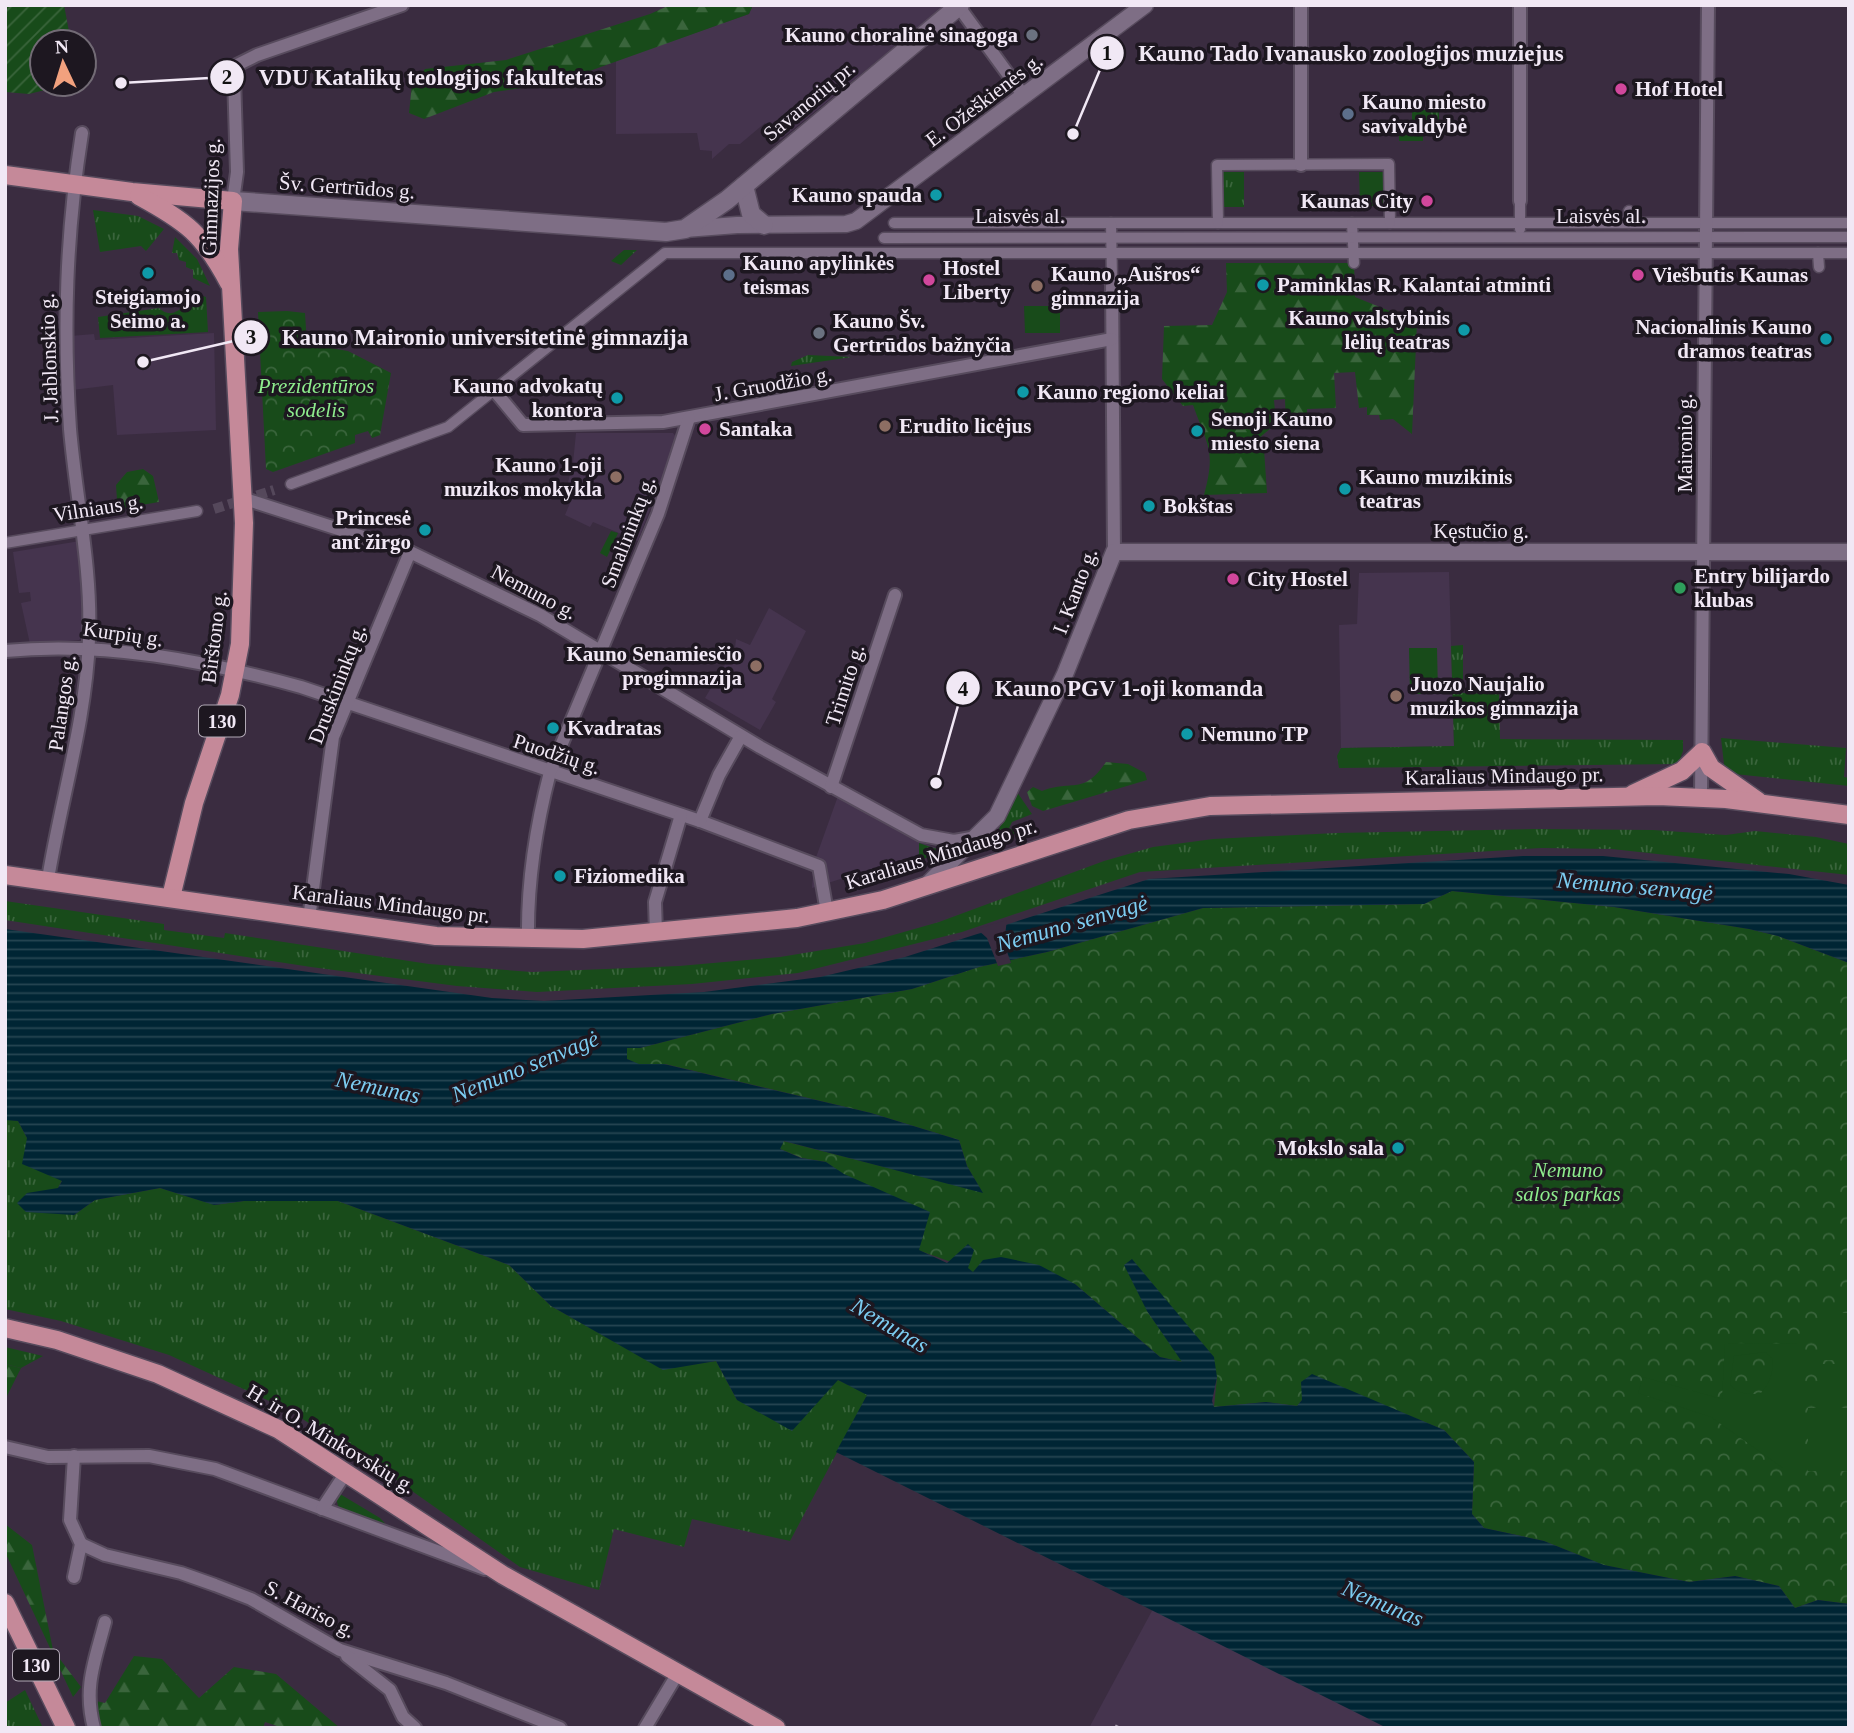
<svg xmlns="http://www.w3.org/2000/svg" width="1854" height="1733" font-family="'Times New Roman',serif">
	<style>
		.built { fill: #45344e }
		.grass { fill: url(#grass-tufts) }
		.forest { fill: url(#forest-firs) }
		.park { fill: url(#park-crowns) }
		.garden { fill: url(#garden-furrows) }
		.pitch { fill: #184b1a; fill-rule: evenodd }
		.water { fill: url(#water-rules) }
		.pier { fill: #3a2c40 }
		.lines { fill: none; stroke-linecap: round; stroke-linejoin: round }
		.pedestrian-tunnel { stroke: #55485b; stroke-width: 10; stroke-dasharray: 10 5; stroke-linecap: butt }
		.pedestrian-casing { stroke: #574b5d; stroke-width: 13 }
		.minor-casing { stroke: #574b5d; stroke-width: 16 }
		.tertiary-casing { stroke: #574b5d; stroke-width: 19 }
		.secondary-casing { stroke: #574b5d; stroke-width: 21 }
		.primary-casing { stroke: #574b5d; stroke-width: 21 }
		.pedestrian { stroke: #7e6e85; stroke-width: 10 }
		.minor { stroke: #7e6e85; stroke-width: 12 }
		.tertiary { stroke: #7e6e85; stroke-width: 16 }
		.secondary { stroke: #7e6e85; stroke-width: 18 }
		.primary { stroke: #c58999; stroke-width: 18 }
		.rail { stroke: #aa9faf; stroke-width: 3.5; stroke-dasharray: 10 5; stroke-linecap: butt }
		.worship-dot { fill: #6b7280; stroke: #1d1720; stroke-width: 2.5 }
		.hotel-dot { fill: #d1479c; stroke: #1d1720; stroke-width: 2.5 }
		.service-dot { fill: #5c6f8a; stroke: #1d1720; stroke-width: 2.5 }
		.culture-dot { fill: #0f9aa8; stroke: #1d1720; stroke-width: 2.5 }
		.education-dot { fill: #8d6e63; stroke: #1d1720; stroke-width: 2.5 }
		.leisure-dot { fill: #2e9e5b; stroke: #1d1720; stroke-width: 2.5 }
		.labels { text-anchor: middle; stroke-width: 7; stroke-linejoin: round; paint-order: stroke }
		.shield { fill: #1d1720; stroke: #b1a9b5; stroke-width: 2 }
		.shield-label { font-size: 19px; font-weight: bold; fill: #f1e8f5 }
		.poi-label { font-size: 21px; font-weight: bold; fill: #f1e8f5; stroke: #1d1720; text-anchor: start }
		.street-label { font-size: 21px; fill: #f1e8f5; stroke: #1d1720 }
		.park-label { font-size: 21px; font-style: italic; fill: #8eec8d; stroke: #1d1720 }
		.water-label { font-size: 23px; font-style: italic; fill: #7cccf1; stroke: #1d1720 }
		.leader { fill: none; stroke: #f1e8f5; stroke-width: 2.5 }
		.callout-dot { fill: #f1e8f5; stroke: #1d1720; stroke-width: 2.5 }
		.mark-label { font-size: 21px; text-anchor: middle; font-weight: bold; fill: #111 }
		.callout-label { font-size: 23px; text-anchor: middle; font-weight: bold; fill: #f1e8f5; stroke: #1d1720; stroke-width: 7; stroke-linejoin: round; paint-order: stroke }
	</style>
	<defs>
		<pattern id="grass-tufts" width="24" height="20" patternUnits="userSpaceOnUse" patternTransform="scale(1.75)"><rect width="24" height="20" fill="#184b1a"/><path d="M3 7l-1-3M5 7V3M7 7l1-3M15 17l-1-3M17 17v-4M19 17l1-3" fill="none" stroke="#3a653c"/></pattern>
		<pattern id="forest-firs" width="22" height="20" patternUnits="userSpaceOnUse" patternTransform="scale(1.75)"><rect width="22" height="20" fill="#184b1a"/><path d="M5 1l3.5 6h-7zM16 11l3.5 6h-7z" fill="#3a653c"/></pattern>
		<pattern id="park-crowns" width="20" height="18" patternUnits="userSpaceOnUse" patternTransform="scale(1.75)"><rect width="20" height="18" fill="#184b1a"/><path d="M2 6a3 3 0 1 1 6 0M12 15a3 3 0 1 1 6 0" fill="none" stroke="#3a653c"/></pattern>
		<pattern id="garden-furrows" width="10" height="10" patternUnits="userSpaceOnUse" patternTransform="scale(1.75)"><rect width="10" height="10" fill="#184b1a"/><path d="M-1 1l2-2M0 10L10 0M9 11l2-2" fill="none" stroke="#3a653c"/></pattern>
		<pattern id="water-rules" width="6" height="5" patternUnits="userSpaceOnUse" patternTransform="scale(1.75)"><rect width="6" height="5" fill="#002534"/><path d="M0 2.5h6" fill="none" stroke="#264552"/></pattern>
	</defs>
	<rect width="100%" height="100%" fill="#3a2c40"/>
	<g class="built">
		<path d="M753,5H946L780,140L765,123L740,144H729L712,159V151L700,150L697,133L616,134V60L749,14Z"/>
		<path d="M214,333L216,430L117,435L113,385L72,390L70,336L94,334L95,340Z"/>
		<path d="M576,433H673L677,438L638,541L593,522L590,527L565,515L570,503L557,497L560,489L566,490L573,463Z"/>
		<path d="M80,541L83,636L79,640L30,644L21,603L31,601L30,592L19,593L13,552Z"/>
		<path d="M1449,572L1454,746L1341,748L1339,625L1357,624L1359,573Z"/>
		<path d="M769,608L806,631L772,699L776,702L760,730L705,698L735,648L736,639L750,645Z"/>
		<path d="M838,796L905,835L943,851L921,860L904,859L812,888L814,863Z"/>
		<path d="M1153,1609L1387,1728H1089Z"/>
	</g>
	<g class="grass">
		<path d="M1412,110H1439V130L1423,131V141H1399V132H1412Z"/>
		<rect x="1222" y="172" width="22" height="35"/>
		<path d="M1359,172H1383L1384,206H1360Z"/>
		<path d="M93,210L138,216L164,229L146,251L141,246L100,252Z"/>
		<path d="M175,237L197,259L210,286L193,278V270L186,267V262L179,260L177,253H172Z"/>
		<path d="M624,250H637L621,265L611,261Z"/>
		<path d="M190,292L206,297L208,332L100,338L98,317L159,308C172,321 187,307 190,292Z"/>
		<path d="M808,355L852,357L791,366L792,362Z"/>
		<path d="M611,531L618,533L607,557L600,553Z"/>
		<path d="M1463,645V693L1499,694L1500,739L1683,740V751L1678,764L1339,768L1337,756L1341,748L1454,746L1451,646Z"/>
		<path d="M1721,738L1846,748L1844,777L1849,778V786L1725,773Z"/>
		<path d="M1017,792L1032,814L1012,822L1009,828L1018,833L986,842L999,829Z"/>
		<path d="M1535,829L1653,830L1726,835L1755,831L1816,837L1849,844V875L1612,849L1542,848L1140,872L962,932L798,973L692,984L537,992L457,986L311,967L5,920V901L164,924V930L224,938L225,933L429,964L532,972L679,966L780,957L865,943L939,922L1104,861L1153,847L1213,839L1336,833Z"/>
		<path d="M919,843L943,851L921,860L912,859L919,854Z"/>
		<path d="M6,1119L18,1121L27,1138L62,1180L58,1188L74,1215L95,1200L160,1188L215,1205L244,1201H338L509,1265L551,1306L663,1369L716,1361L737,1400L838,1380L868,1394L790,1541L692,1519L684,1547L614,1529L599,1590L520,1567L385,1472L287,1409L169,1355L61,1321L5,1309Z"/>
		<path d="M5,1347L43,1356L21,1368L5,1364Z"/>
		<path d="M340,1494L380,1518L390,1529L339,1509L336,1498Z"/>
		<path d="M25,1690L43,1728H5V1703Z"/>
	</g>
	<g class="forest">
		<path d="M670,5H753L749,14L556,83L494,92L424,119L409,113L412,84L425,69L506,60L650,14Z"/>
		<path d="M1226,263H1354L1355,297L1417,322L1412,434L1393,419L1380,420L1379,415H1367V407L1359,408L1355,372L1334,373L1336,408L1307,409V418L1296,419V425H1286L1285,399L1274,400L1276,424L1259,438L1264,449L1267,493L1204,495C1216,450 1208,447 1193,405L1183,406L1162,379L1164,326L1212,325L1227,292Z"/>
		<path d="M143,469L153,476L159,502L107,511L108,505L117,500L116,485L127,472Z"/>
		<path d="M1106,762L1128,764L1145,773L1147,780L1043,811L1032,806L1027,792L1033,787L1042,791C1073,779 1083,796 1106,762Z"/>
		<path d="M5,1364L21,1368L5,1400Z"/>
		<path d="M5,1524L32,1545L53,1650L81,1687L73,1697L5,1552Z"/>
		<path d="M134,1656L162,1659L199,1698L234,1667L276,1674L340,1728H283L265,1722L263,1728H96L91,1700L105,1703Z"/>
	</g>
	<g class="park">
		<path d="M287,311L305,313L307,344L348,351L391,373L380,435L372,438L368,431L355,435V443L273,472L266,469L258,312Z"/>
		<path d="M1452,891L1614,907L1749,929L1778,936L1849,963V1604L1818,1600L1795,1608L1779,1586L1735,1576L1689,1582L1603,1565L1544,1541L1484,1528L1472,1514L1474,1462L1444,1430L1405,1414L1302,1400L1297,1406L1266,1402L1214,1407L1217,1377L1147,1311L1183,1362L1160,1357L1075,1284L973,1273C967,1266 930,1255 918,1250L924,1232L826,1162L802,1158L780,1149L783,1141L982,1192L967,1166L959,1140L871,1113L665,1064L639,1065L627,1059V1048H640L772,1014L912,989L979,967L1047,952L1203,908L1424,904Z"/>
	</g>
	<path class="garden" d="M5,5H64L71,42H42V84H69L29,94L5,92Z"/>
	<g class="pitch">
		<path d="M1024,306H1060V333H1025Z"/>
		<path d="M1409,648H1437L1438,694H1410Z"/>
		<rect x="1818" y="1313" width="31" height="47"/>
		<path d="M1725,1343L1801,1344V1468H1783L1711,1417L1638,1393L1643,1377L1722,1399ZM1765,1352L1772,1358C1774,1372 1770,1384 1760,1394C1748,1394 1738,1395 1730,1384L1734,1356Z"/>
		<rect x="1818" y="1364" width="31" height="41"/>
		<rect x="1808" y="1408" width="41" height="63"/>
	</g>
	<path class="water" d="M1523,856H1603L1789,874L1849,885V963L1778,936L1749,929L1614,907L1452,891L1424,904L1203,908L1047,952L979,967L912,989L772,1014L640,1048H627V1059L639,1064H664L871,1113L959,1140L967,1166L983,1193L784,1141L780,1149L801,1158L826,1162L844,1174L930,1212L919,1250L947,1263L968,1244L974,1250L968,1268L973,1272L983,1260L1001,1257L1039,1265L1075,1284L1160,1357L1182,1362L1147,1311L1124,1265L1132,1259L1214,1357L1217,1377L1212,1401L1214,1407L1266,1402L1297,1406L1302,1400L1301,1382L1312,1374L1444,1430L1474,1462L1472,1514L1484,1528L1544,1541L1604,1565L1689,1582L1735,1576L1779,1586L1795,1608L1818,1600L1849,1604V1728H1387L836,1452L867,1395L838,1380L792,1431L737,1400L716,1361L663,1370L551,1306L509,1265L338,1201H244L214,1205L160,1188L95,1200L74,1215L26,1212L17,1203L27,1193L58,1188L62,1181L22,1164L27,1138L18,1121L5,1120V929L492,998L544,1001L704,992L820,977L905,957L1149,879Z"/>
	<path class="pier" d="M1007,920L1004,943L1011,963L998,966L987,938L977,929Z"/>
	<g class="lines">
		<path class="pedestrian-tunnel" d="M214,509L274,490"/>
		<g class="pedestrian-casing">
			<g id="pedestrian">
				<path d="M894,223H1849"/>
				<path d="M1111,223L1112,279"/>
				<path d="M1218,223L1217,165L1389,164L1390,223"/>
				<path d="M1352,223L1354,263"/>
				<path d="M1629,223V211"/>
				<path d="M1520,229V201"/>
				<path d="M884,238L1849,237"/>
				<path d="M1818,253L1819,267"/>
				<path d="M291,484L448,427L665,253H1849"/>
				<path d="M5,543L197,511"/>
			</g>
		</g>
		<g class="minor-casing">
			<g id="minor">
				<path d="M1301,5V165"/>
				<path d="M1520,5V201"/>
				<path d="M959,7L1024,96"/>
				<path d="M233,201L237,172L234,77L237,65L257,55L402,5"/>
				<path d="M1112,279L1114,552"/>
				<path d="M494,390L523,425L663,422L1112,339"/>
				<path d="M242,498L410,552L540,615L760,747L921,835L954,841L977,837"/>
				<path d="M5,651C104,641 206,661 301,687L700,821L819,866L827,912"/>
				<path d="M831,787L895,595"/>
				<path d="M1701,797L1708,5"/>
				<path d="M700,821L719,775L741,736"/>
				<path d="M48,879C61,799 86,721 89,639C92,568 76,499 70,429C63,327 66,234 82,133"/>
				<path d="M309,919L333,737L410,552"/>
				<path d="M656,933L655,902L681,815"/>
				<path d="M528,940C527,884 536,826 550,772L658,514L689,418"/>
				<path d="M5,1447L48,1457L149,1456L215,1469L485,1569"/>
				<path d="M74,1456L70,1520L81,1544L74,1577"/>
				<path d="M322,1509L347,1471"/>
				<path d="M81,1544L105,1555L181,1573L215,1585L251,1599L340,1650L446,1683L560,1728"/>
				<path d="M347,1656L390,1690L403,1717L415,1728"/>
				<path d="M94,1728C83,1687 95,1661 105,1622"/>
				<path d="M645,1728L678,1673"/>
			</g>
		</g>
		<g class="tertiary-casing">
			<g id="tertiary">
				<path d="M685,229L737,225L846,224L856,221L1145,5"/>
				<path d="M928,884L997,816L1065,674L1114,552H1849"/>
			</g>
		</g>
		<g class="secondary-casing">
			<g id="secondary">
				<path d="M744,186L751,214L764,225"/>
				<path d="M233,201L666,232L685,229L727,200L960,5"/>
			</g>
		</g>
		<g class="primary-casing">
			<g id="primary">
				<path d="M5,175L132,192L233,201L229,249L244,523L240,644L230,695L194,803L171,897"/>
				<path d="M139,196C187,222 203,234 229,283"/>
				<path d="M1633,794L1682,771L1702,752L1711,768L1758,801"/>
				<path d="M5,875L436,936L583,939L797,918L883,900L1129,820L1210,806L1658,796L1726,799L1849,815"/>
				<path d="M5,1328L57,1340L158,1374L278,1429L503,1575L776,1728"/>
				<path d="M5,1603L66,1728"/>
			</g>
		</g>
		<use href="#pedestrian" class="pedestrian"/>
		<use href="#minor" class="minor"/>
		<use href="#tertiary" class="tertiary"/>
		<use href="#secondary" class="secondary"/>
		<use href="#primary" class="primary"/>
		<path class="rail" d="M1115,1726L1119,1728"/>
	</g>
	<g class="worship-dot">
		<circle cx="1032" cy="35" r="7"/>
		<circle cx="819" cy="333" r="7"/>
	</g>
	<g class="hotel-dot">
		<circle cx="1621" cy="89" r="7"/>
		<circle cx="1427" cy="201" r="7"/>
		<circle cx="1638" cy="275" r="7"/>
		<circle cx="929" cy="280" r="7"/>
		<circle cx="705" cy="429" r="7"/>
		<circle cx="1233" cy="579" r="7"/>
	</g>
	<g class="service-dot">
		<circle cx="1348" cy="114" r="7"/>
		<circle cx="729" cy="275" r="7"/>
	</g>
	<g class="culture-dot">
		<circle cx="936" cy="195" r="7"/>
		<circle cx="148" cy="273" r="7"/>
		<circle cx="1263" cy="285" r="7"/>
		<circle cx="1464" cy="330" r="7"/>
		<circle cx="1826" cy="339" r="7"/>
		<circle cx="1023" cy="392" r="7"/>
		<circle cx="617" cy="398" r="7"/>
		<circle cx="1197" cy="431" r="7"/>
		<circle cx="1345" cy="489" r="7"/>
		<circle cx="1149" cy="506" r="7"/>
		<circle cx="425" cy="530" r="7"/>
		<circle cx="553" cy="728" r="7"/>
		<circle cx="1187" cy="734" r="7"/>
		<circle cx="560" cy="876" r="7"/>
		<circle cx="1398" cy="1148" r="7"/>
	</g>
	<g class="education-dot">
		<circle cx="1037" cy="286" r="7"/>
		<circle cx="885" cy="426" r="7"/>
		<circle cx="616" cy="477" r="7"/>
		<circle cx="756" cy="666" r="7"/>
		<circle cx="1396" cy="696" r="7"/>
	</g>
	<circle class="leisure-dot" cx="1680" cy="588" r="7"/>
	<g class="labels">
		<g class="shield">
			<rect x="199" y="705.5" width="46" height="31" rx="5"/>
			<rect x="13" y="1649.5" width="46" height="31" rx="5"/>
		</g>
		<g class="shield-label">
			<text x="222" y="728">130</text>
			<text x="36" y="1672">130</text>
		</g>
		<g class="poi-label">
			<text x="1018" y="42" text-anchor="end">Kauno choralinė sinagoga</text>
			<text x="1635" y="96">Hof Hotel</text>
			<text x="1362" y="109">Kauno miesto<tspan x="1362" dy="24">savivaldybė</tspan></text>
			<text x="922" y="202" text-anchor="end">Kauno spauda</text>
			<text x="1413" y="208" text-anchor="end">Kaunas City</text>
			<text x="743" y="270">Kauno apylinkės<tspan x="743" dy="24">teismas</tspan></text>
			<text x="943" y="275">Hostel<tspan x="943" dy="24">Liberty</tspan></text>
			<text x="1051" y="281">Kauno „Aušros“<tspan x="1051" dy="24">gimnazija</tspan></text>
			<text x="1652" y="282">Viešbutis Kaunas</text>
			<text x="1277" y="292">Paminklas R. Kalantai atminti</text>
			<text x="148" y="304" text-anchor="middle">Steigiamojo<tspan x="148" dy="24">Seimo a.</tspan></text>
			<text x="1450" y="325" text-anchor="end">Kauno valstybinis<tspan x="1450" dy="24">lėlių teatras</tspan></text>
			<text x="833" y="328">Kauno Šv.<tspan x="833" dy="24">Gertrūdos bažnyčia</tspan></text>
			<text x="1812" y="334" text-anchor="end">Nacionalinis Kauno<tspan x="1812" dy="24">dramos teatras</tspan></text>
			<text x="603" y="393" text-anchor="end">Kauno advokatų<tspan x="603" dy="24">kontora</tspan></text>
			<text x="1037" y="399">Kauno regiono keliai</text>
			<text x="1211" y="426">Senoji Kauno<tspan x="1211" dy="24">miesto siena</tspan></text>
			<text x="899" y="433">Erudito licėjus</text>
			<text x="719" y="436">Santaka</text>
			<text x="602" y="472" text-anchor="end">Kauno 1-oji<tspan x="602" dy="24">muzikos mokykla</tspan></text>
			<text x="1359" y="484">Kauno muzikinis<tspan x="1359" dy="24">teatras</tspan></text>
			<text x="1163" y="513">Bokštas</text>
			<text x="411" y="525" text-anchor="end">Princesė<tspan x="411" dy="24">ant žirgo</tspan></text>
			<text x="1694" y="583">Entry bilijardo<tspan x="1694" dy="24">klubas</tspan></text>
			<text x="1247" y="586">City Hostel</text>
			<text x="742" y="661" text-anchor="end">Kauno Senamiesčio<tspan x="742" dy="24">progimnazija</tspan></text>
			<text x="1410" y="691">Juozo Naujalio<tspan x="1410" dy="24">muzikos gimnazija</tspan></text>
			<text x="567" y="735">Kvadratas</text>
			<text x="1201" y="741">Nemuno TP</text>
			<text x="574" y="883">Fiziomedika</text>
			<text x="1384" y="1155" text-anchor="end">Mokslo sala</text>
		</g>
		<g class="street-label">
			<text transform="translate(984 100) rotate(-37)" y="7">E. Ožeškienės g.</text>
			<text transform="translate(809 101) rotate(-40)" y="7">Savanorių pr.</text>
			<text transform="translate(347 187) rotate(4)" y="7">Šv. Gertrūdos g.</text>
			<text transform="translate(211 197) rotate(-88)" y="7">Gimnazijos g.</text>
			<text x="1020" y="223">Laisvės al.</text>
			<text x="1601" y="223">Laisvės al.</text>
			<text transform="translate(49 358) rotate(-92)" y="7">J. Jablonskio g.</text>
			<text transform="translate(773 384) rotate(-10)" y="7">J. Gruodžio g.</text>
			<text transform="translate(1685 443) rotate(-90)" y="7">Maironio g.</text>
			<text transform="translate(98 508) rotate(-9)" y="7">Vilniaus g.</text>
			<text x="1481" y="538">Kęstučio g.</text>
			<text transform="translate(628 532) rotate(-69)" y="7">Smalininkų g.</text>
			<text transform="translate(1075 591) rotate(-69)" y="7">I. Kanto g.</text>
			<text transform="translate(534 592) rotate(28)" y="7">Nemuno g.</text>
			<text transform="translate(123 634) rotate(8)" y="7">Kurpių g.</text>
			<text transform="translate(214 637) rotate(-83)" y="7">Birštono g.</text>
			<text transform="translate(337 684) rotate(-69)" y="7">Druskininkų g.</text>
			<text transform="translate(845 685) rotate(-72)" y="7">Trimito g.</text>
			<text transform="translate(62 703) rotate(-82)" y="7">Palangos g.</text>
			<text transform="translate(557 754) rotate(18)" y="7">Puodžių g.</text>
			<text transform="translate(1504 776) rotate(-1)" y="7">Karaliaus Mindaugo pr.</text>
			<text transform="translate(941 854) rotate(-17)" y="7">Karaliaus Mindaugo pr.</text>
			<text transform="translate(391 904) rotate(7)" y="7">Karaliaus Mindaugo pr.</text>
			<text transform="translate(331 1439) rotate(31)" y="7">H. ir O. Minkovskių g.</text>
			<text transform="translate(310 1609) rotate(28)" y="7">S. Hariso g.</text>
		</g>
		<g class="park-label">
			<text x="316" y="393">Prezidentūros<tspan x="316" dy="24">sodelis</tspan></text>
			<text x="1568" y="1177">Nemuno<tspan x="1568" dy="24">salos parkas</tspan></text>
		</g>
		<g class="water-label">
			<text transform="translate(1635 886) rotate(5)" y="8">Nemuno senvagė</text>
			<text transform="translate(1072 923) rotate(-16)" y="8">Nemuno senvagė</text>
			<text transform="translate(525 1066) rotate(-22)" y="8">Nemuno senvagė</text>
			<text transform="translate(378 1087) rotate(12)" y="8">Nemunas</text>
			<text transform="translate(890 1325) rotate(31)" y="8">Nemunas</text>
			<text transform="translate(1383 1603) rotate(23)" y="8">Nemunas</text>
		</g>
	</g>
	<path class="leader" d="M1073 134L1107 53M121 83L227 77M143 362L251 337M936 783L963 688"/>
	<g class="callout-dot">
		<circle cx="1073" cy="134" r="7"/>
		<circle cx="121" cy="83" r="7"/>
		<circle cx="143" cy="362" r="7"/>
		<circle cx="936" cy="783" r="7"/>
		<circle cx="1107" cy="53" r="18"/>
		<circle cx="227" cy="77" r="18"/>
		<circle cx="251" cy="337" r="18"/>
		<circle cx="963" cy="688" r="18"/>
	</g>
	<g class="mark-label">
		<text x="1107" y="60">1</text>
		<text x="227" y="84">2</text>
		<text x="251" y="344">3</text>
		<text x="963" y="696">4</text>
	</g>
	<g class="callout-label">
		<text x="1351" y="61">Kauno Tado Ivanausko zoologijos muziejus</text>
		<text x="431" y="85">VDU Katalikų teologijos fakultetas</text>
		<text x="485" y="345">Kauno Maironio universitetinė gimnazija</text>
		<text x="1129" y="696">Kauno PGV 1-oji komanda</text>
	</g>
	<rect width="1854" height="1733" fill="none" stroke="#f1e8f5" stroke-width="14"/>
	<g transform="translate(63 63) rotate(356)"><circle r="33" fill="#1d1720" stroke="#726b75" stroke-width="2"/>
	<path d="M0-5L12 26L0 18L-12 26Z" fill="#f2a17e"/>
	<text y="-10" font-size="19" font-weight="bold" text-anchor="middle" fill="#f1e8f5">N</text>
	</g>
</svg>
